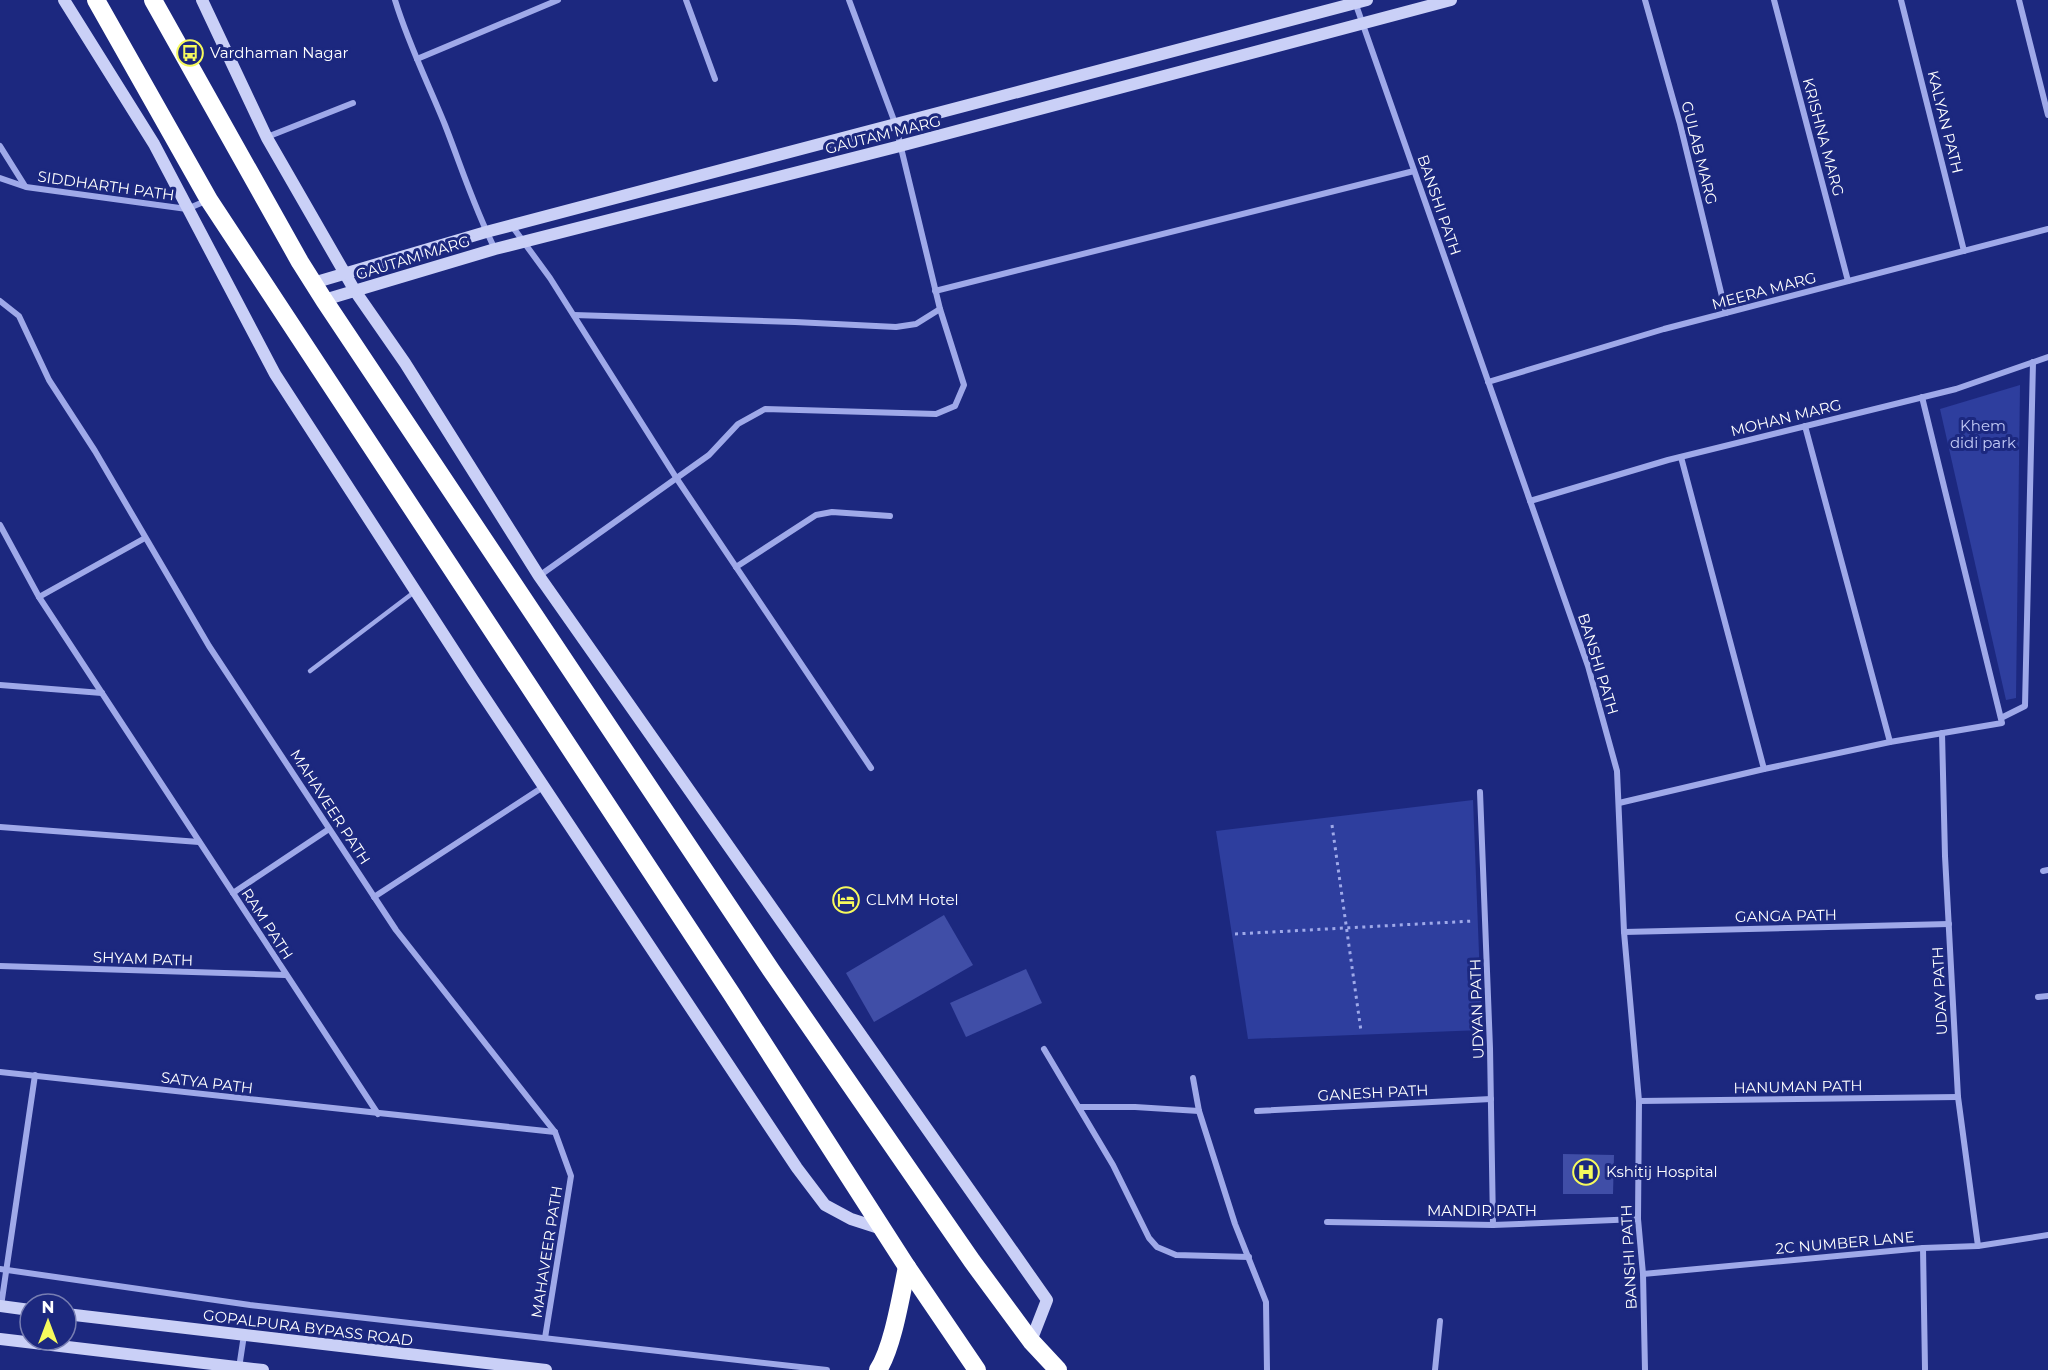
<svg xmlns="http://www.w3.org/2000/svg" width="2048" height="1370" font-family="Montserrat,sans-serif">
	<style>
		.green { fill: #2e3e9e }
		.building { fill: #404ea7 }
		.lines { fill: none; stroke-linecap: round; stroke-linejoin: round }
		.path { stroke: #9fa9e9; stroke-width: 3; stroke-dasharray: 3 4.5; stroke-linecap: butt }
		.lane { stroke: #9fa9e9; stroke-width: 4.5 }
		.street { stroke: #9fa9e9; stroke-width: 6 }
		.secondary { stroke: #cad0f7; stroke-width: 12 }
		.highway { stroke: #fff; stroke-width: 18 }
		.labels { text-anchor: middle; stroke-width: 6; stroke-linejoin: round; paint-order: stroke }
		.poi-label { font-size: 15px; fill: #fff; stroke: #1c287f; text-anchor: start }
		.street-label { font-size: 15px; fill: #fff; stroke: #1c287f }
		.park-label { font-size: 15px; fill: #c3cbf7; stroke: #1c287f }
	</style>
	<rect width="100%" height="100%" fill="#1c287f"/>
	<g class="green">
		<path d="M2020,385L2016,698L2006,700L1940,409Z"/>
		<path d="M1473,800L1482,1030L1248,1039L1216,831Z"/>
	</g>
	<g class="building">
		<path d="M944,915L973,965L874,1022L846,973Z"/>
		<path d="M1026,969L1042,1003L966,1037L950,1003Z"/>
		<path d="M1563,1154L1614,1155L1613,1194H1563Z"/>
	</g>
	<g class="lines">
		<g class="path">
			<path d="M1332,825L1361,1031"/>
			<path d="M1235,934L1473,921"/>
		</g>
		<path class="lane" d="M310,671L413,593"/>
		<g class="street">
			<path d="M395,0C408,43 428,83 445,125C461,166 475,210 495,249"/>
			<path d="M686,0L715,79"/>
			<path d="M1645,0L1680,124L1726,313"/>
			<path d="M1774,0L1848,281"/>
			<path d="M1901,0L1964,251"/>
			<path d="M2019,0L2048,115"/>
			<path d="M1355,2L1588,666L1617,771L1624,932L1639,1101L1638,1219L1643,1274L1645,1370"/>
			<path d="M417,59L558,0"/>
			<path d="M267,137L353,103"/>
			<path d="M0,146L25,186"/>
			<path d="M0,178L26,187L187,209L208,200"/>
			<path d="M512,226L550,278L677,479L871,768"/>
			<path d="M935,291L1414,171"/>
			<path d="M0,301L19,316L49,380L95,451L209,646L396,930L555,1132L571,1176L545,1338"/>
			<path d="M574,315L795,322L896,327L916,324L940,309"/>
			<path d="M1488,382L1664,329L2048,229"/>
			<path d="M1805,426L1890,742"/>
			<path d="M1681,457L1764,769"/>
			<path d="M1530,501L1668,460L1956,389L2048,357"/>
			<path d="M0,525L39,597L378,1114"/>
			<path d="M736,567L816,515L832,512L890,516"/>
			<path d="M539,576L709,455L738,424L765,409L936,414L955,406L964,385L940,309L895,123L849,0"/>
			<path d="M39,597L145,538"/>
			<path d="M0,685L102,693"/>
			<path d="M2001,718L2025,706L2033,362"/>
			<path d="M1942,733L1945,856L1958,1097L1978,1246"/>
			<path d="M1480,792L1490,1048L1493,1225"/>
			<path d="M1619,803L1764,769L1890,742L2002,723L1922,397"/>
			<path d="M0,827L199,842"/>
			<path d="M2043,871L2048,870"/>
			<path d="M233,893L329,829"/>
			<path d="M374,897L543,787"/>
			<path d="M1624,932L1949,924"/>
			<path d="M0,966L285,975"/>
			<path d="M2038,997L2048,996"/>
			<path d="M1044,1049L1113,1165L1149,1238L1157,1247L1176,1255L1249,1257"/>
			<path d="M0,1072L555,1132"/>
			<path d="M1193,1078L1199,1111L1235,1224L1266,1302L1267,1370"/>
			<path d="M1639,1101L1958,1097"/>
			<path d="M1079,1107H1135L1199,1111"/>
			<path d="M1257,1111L1491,1099"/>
			<path d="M1327,1222L1493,1225L1638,1219"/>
			<path d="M1923,1248L1925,1369"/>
			<path d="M0,1269L250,1305L827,1370"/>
			<path d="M1643,1274L1923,1248L1978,1246L2048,1235"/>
			<path d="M1,1306L35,1075"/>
			<path d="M239,1368L244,1335"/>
			<path d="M1435,1370L1440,1321"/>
		</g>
		<g class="secondary">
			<path d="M64,0L154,144L275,374L473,680L797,1168L825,1205L851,1219L882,1229"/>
			<path d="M202,0L267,138L355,291L405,363L539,576L1047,1300L1031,1341"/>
			<path d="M313,283L486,232L1367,0"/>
			<path d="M324,300L495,249L900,146L1451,0"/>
			<path d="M0,1306L30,1310"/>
			<path d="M66,1314L546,1370"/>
			<path d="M0,1339L263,1370"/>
		</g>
		<g class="highway">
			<path d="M96,0L209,200L731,993L907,1267L977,1370"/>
			<path d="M153,0L300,262L324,300L771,970L972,1261L1031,1341L1058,1370"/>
			<path d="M878,1370C893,1347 901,1295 907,1267"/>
		</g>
	</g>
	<defs>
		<g id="bus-ring" transform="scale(1.35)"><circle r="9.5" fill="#1c287f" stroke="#f6fa5d" stroke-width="1.5"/><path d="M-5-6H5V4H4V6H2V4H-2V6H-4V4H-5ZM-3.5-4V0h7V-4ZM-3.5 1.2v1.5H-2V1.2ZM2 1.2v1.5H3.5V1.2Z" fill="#f6fa5d"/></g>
		<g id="hotel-ring" transform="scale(1.35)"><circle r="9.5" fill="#1c287f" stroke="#f6fa5d" stroke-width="1.5"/><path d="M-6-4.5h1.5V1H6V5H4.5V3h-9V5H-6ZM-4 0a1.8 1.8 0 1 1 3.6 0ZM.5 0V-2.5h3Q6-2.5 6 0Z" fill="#f6fa5d"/></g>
		<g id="hospital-ring" transform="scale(1.35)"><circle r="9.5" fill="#1c287f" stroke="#f6fa5d" stroke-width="1.5"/><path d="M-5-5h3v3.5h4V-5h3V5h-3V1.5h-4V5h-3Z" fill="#f6fa5d"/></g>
	</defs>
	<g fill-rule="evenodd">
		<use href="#bus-ring" x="190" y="53"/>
		<use href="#hotel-ring" x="846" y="900"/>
		<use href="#hospital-ring" x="1586" y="1172"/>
	</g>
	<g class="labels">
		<g class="poi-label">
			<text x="210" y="58">Vardhaman Nagar</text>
			<text x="866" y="905">CLMM Hotel</text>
			<text x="1606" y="1177">Kshitij Hospital</text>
		</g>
		<g class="street-label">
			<text transform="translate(1945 122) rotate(76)" y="5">KALYAN PATH</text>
			<text transform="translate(883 135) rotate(-14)" y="5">GAUTAM MARG</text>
			<text transform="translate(1823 137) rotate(75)" y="5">KRISHNA MARG</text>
			<text transform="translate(1699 153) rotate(76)" y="5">GULAB MARG</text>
			<text transform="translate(106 186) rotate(8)" y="5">SIDDHARTH PATH</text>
			<text transform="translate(1439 205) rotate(71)" y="5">BANSHI PATH</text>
			<text transform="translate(413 258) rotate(-17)" y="5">GAUTAM MARG</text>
			<text transform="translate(1764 291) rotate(-15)" y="5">MEERA MARG</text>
			<text transform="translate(1786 418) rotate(-14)" y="5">MOHAN MARG</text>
			<text transform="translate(1598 664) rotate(73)" y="5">BANSHI PATH</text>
			<text transform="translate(330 807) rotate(57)" y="5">MAHAVEER PATH</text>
			<text transform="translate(1786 916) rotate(-1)" y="5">GANGA PATH</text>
			<text transform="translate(267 924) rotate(57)" y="5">RAM PATH</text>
			<text transform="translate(143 959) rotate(2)" y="5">SHYAM PATH</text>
			<text transform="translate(1940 991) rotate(-93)" y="5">UDAY PATH</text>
			<text transform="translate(1477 1009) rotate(-92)" y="5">UDYAN PATH</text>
			<text transform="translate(207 1083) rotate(7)" y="5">SATYA PATH</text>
			<text transform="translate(1798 1087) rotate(-1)" y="5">HANUMAN PATH</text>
			<text transform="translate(1373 1093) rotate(-3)" y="5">GANESH PATH</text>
			<text x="1482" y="1216">MANDIR PATH</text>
			<text transform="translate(1845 1243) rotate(-5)" y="5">2C NUMBER LANE</text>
			<text transform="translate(547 1252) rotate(-81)" y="5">MAHAVEER PATH</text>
			<text transform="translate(1629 1257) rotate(-93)" y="5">BANSHI PATH</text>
			<text transform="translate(308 1328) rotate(7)" y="5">GOPALPURA BYPASS ROAD</text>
		</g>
		<g class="park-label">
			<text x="1983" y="431">Khem<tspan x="1983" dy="17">didi park</tspan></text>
		</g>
	</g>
	<g transform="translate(48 1322)"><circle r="28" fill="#1c287f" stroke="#777eb2" stroke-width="1.5"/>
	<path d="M0-4.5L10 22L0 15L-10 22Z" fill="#f6fa5d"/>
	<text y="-9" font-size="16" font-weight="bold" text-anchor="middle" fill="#ffffff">N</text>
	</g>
</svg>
